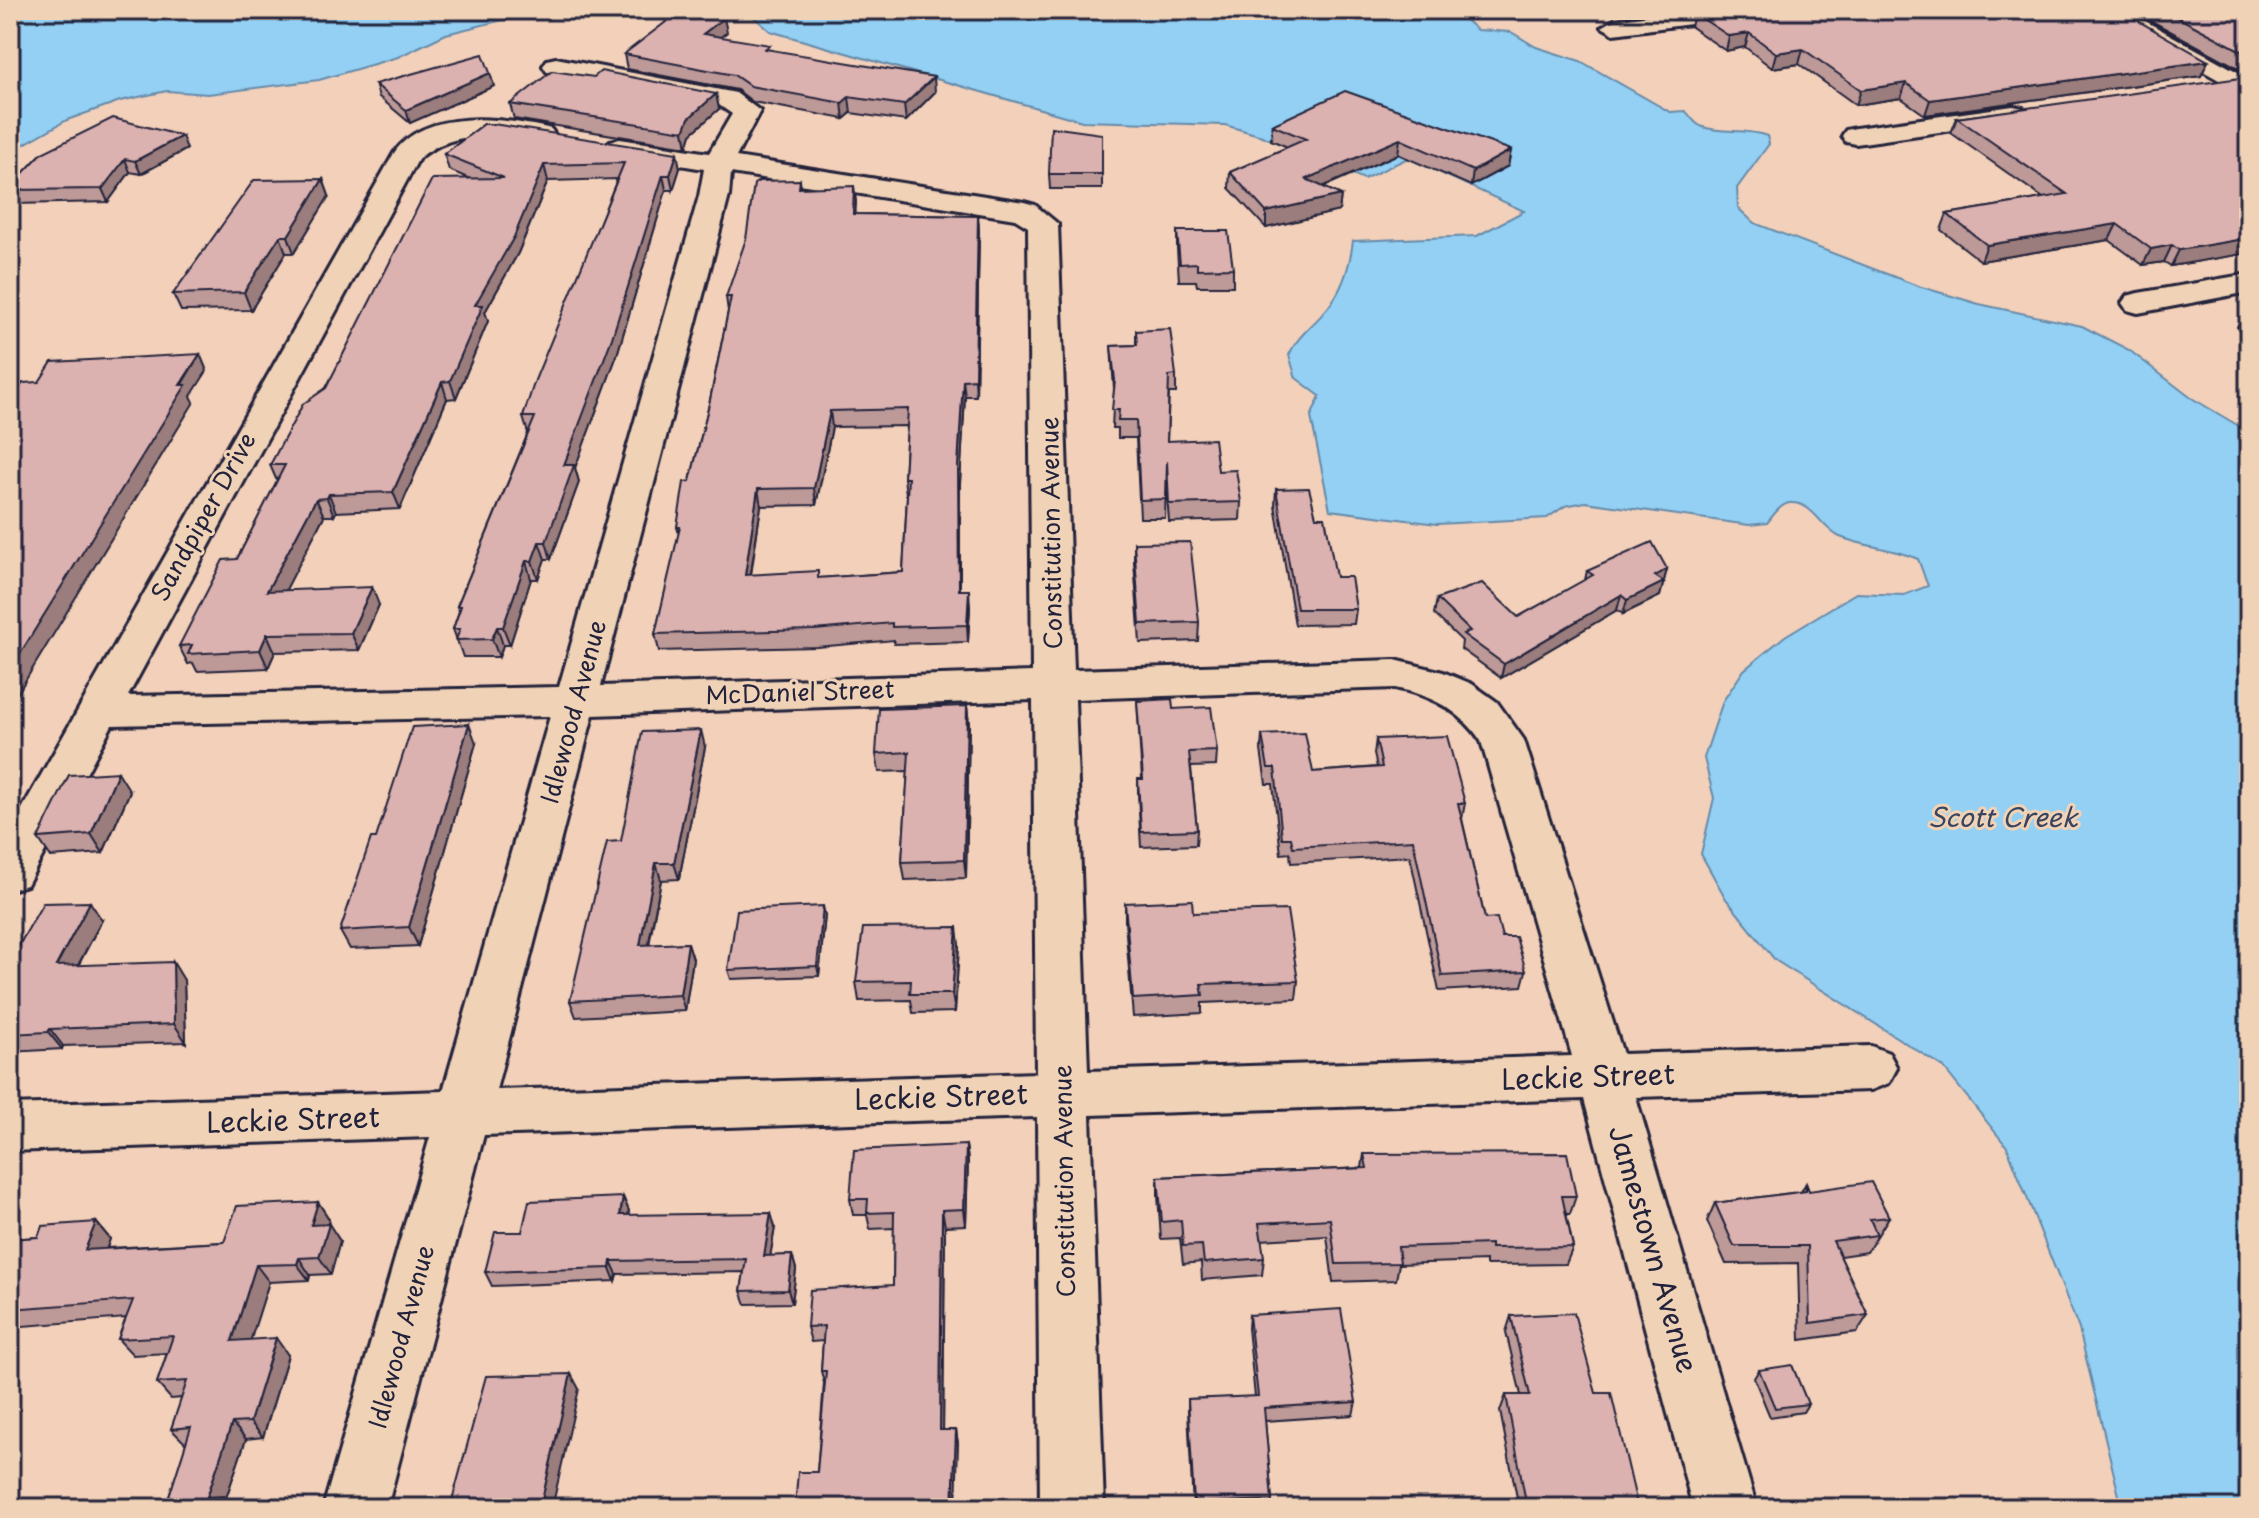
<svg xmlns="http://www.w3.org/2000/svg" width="2259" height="1518" font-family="'Playpen Sans',sans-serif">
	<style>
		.water { fill: #93d0f3; stroke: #668aa9; stroke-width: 2 }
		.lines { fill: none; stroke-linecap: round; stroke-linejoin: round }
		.minor-casing { stroke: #22223b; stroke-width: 6 }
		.minor { fill: #f0d2b6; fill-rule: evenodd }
		.wall { fill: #bd9998; stroke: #22223b; stroke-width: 2; fill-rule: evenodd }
		.shaded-wall { fill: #9a7d7c; stroke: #22223b; stroke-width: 2 }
		.building { fill: #dcb2b1; stroke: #22223b; stroke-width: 2; fill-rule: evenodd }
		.labels { text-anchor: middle; stroke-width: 6; stroke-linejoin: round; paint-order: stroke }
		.street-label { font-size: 24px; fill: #22223b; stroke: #f0d2b6 }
		.water-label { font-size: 26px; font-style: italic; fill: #394560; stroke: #f0d2b6 }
		.near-street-label { font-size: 28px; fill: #22223b; stroke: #f0d2b6 }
	</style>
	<rect width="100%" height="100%" fill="#f3d0ba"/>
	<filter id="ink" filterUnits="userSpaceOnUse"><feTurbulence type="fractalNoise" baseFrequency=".0125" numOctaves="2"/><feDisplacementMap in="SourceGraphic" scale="16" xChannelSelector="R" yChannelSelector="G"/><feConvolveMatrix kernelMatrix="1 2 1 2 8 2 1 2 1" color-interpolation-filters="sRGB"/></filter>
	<g filter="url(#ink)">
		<g class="water">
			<path d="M10,10H543L446,34L398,57L319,80L208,94L167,91L120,101L67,120L10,152Z"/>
			<path d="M1454,10L1477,30L1511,32L1536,47L1580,61L1670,112L1685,111C1693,117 1692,123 1703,127C1724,134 1745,128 1767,136L1769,144L1737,188L1738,208L1754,223L1918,286L1979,304L2082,326L2129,350L2190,397L2249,432V1508H2122L2079,1329L2007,1147L1943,1067L1775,960L1726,899L1701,854L1714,798L1704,758L1723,701L1744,670L1785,636L1856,593L1904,595L1928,586L1918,559C1893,548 1865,547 1840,537C1821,529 1814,502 1790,503C1780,504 1773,516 1767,523L1749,525L1585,502L1565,506L1547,518L1437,524L1330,510L1311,417L1320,396L1296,378L1289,355C1298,334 1316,324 1329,306C1344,287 1350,265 1353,241L1477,236L1524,211L1408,158L1364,179L1262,136L1225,125L1082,121L770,31L747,11Z"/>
		</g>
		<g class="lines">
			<g class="minor-casing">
				<g id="minor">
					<path d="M1688,10H1757L1745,17L1614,34L1602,27L1614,20Z"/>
					<path d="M2095,10H2125L2249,78V97Z"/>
					<path d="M556,58L736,93L760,111L736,157L1024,202L1035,205L1058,224L1074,670L1395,660L1443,672L1472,684L1497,702L1524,740L1623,1054L1871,1046L1889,1053L1897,1068L1889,1083L1871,1090L1636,1097L1757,1508H1693L1584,1099L1090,1115L1104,1508H1040L1037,1117L484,1135L387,1508H323L430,1137L10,1151V1105L443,1091L550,716L112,725L27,885L10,890V830L394,153C426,107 504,118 551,129L555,135L551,141C538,144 525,141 512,139C477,134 448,135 419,158L128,696L559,687L699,196L704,169L620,155L610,153L606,147L610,141L620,139L709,153L732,114L719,105L547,72L543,66L547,60ZM731,173L1015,219L1028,227L1032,672L601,686L729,196ZM1395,688C1430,695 1461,710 1481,741L1572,1056L1088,1071L1075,699ZM1033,700L1036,1073L496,1090L593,715Z"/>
					<path d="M2013,106L2023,108L2027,114L2023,120L1856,144L1846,142L1842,136L1846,130L1856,128Z"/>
					<path d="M2249,274V292L2138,313L2127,310L2122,303L2127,296L2138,293Z"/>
				</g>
			</g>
			<use href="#minor" class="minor"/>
		</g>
		<g class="wall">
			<path d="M2131,10H2237L2249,16V70H2242Z"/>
			<path d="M1694,13L2208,61L2201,76L1925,115L1901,98L1856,105L1799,64L1772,68L1745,47L1726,51L1691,27Z"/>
			<path d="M727,32L720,37L935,92L906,121L851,113L844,119L753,102L737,90L627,69L624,54Z"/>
			<path d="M2249,80V253L2171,266L2164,262L2143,265L2109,240L1981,261L1941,230L1947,214L2043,198L1951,133L1957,118Z"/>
			<path d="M375,84L494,86L410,123L379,97Z"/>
			<path d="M716,94L719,109L691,134L687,147L514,119L510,104Z"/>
			<path d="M484,124L680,168L673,190H666L617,355L575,468L579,482L551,559H545L538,579H531L510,645H503L499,657H463L453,629L459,611L457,606L528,433L523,417L617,179L548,181L518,253L485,312L488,321L456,398L447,399L400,509L336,512L334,516H324L285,590L379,605L359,650L275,652L268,668L197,671L193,663L188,664L179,646L237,559L277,481L270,465L326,388L470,179L449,170L444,154Z"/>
			<path d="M1272,125L1511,150L1508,166L1471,186L1398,154L1323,187L1341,195L1339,211L1266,228L1229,188L1230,172L1288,147L1271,140Z"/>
			<path d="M1102,134V189H1050L1049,174Z"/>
			<path d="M187,149L141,174L130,172L108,202L13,204L10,197V187L42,153Z"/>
			<path d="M323,179L329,196L294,253H286L251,310L181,311L173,294Z"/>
			<path d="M800,180L801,188L856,201L855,214L978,216L979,231L976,396H965L960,483V590L970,607L968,642L894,644V640L817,647L659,651L655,634L679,535L677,527L690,481L710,400L728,311L726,297ZM907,426L904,478L906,494H907L903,572L819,578L751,575L761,506L816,505L832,427Z"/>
			<path d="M1177,231L1233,268V286H1197L1196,281H1179L1177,248Z"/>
			<path d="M2246,309H2249V335L2237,327Z"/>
			<path d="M1136,331L1176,375V393H1169L1167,441L1218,471L1241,502L1240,520L1169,522L1166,480L1165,518H1140L1136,438H1118V428H1112L1114,389L1111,346L1136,345Z"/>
			<path d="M1276,489L1316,517L1336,577L1356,609L1354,624L1295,625L1275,505Z"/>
			<path d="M1134,543L1199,622L1198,641L1140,643L1134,562Z"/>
			<path d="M1667,569L1660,596L1623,614L1617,610L1501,678L1461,649L1462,641L1434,614L1437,599L1518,617L1585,580L1587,571Z"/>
			<path d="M1137,701L1173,709L1217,751L1216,766L1191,767L1197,830L1196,845L1141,847L1138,794V779H1142Z"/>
			<path d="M967,706L969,724L966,878L905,880L902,862L908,771L879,772L876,754Z"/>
			<path d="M1262,735L1313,772L1377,767L1374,754L1376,739L1465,803L1462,819L1485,919L1502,937L1526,971L1522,986L1439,991L1410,856L1291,863L1290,853L1281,854L1273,784H1266L1261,750Z"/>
			<path d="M476,743L418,946L350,949L340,931L376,838Z"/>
			<path d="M705,747L679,879L661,880L649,945L688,943L693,959L685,1011L576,1017L570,1001L621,841Z"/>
			<path d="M130,791L103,853L51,857L38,838Z"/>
			<path d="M1125,903L1193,913L1298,981L1296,999L1202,1003V1013L1133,1017L1125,922Z"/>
			<path d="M825,915L819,976L731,979L728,970Z"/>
			<path d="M102,920L78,966L184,980L186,1042L63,1046L62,1049L10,1052V961Z"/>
			<path d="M959,945L955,1012L913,1013L911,1000L859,1001L856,982Z"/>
			<path d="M966,1145L968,1161L966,1225L945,1226L943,1430H956L958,1444L817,1472L824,1383L821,1371L823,1341L811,1342L807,1327L893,1285L894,1228L870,1229L867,1215H853L850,1199Z"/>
			<path d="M1364,1154L1576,1196L1570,1214H1566L1573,1247L1566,1264L1486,1265V1261L1399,1264L1396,1280L1333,1282L1327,1236L1261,1240L1264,1258L1262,1275L1202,1280L1201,1262L1183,1264L1180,1238L1161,1239L1158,1195V1177L1362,1168Z"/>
			<path d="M1806,1183L1809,1191L1889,1217L1867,1252L1840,1256L1868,1315L1857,1332L1800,1340L1798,1263L1726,1264L1707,1221L1715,1203L1801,1192Z"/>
			<path d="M623,1197L629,1211L628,1215L775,1227L770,1256L792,1255L796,1269L792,1303L746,1304L741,1291L744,1272L617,1274L615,1281L492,1286L485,1272L522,1232Z"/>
			<path d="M318,1202L329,1219L328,1224L340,1241L331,1274L310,1275L309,1280L269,1282L250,1340L288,1355L263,1437L246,1439L226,1498L168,1500L186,1444L171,1429L182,1398L171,1399L157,1383L167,1353L133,1355L118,1339L126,1318L10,1327V1239L38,1237L96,1222L110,1239L107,1248L224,1242Z"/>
			<path d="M1249,1315L1356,1402L1353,1415L1265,1421L1272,1500L1271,1508H1193L1188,1411V1399L1255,1397L1248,1328Z"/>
			<path d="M1511,1316L1596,1393L1637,1504L1635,1508H1519L1500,1411L1506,1395H1521L1506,1332Z"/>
			<path d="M1759,1370L1808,1404L1803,1412L1770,1417L1754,1378Z"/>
		</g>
		<g class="shaded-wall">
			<path d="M724,18L727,32L706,49L703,34Z"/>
			<path d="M1749,33L1745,47L1726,51L1729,36Z"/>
			<path d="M1803,49L1799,64L1772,68L1776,53Z"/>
			<path d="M2208,61L2201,76L1925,115L1930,100Z"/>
			<path d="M490,73L494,86L410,123L406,110Z"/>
			<path d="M934,77L935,92L906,121L904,105Z"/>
			<path d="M1906,83L1901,98L1856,105L1861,90Z"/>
			<path d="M716,94L719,109L691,134L687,147L684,131L689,118Z"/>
			<path d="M849,97L851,113L844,119L842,103Z"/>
			<path d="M182,136L187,149L141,174L135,161Z"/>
			<path d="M1400,139L1398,154L1304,195L1306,179Z"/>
			<path d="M1511,150L1508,166L1471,186L1473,171Z"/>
			<path d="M677,153L680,168L673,190L670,175Z"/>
			<path d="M125,159L130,172L108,202L102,189Z"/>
			<path d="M544,165L548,181L518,253L485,312L488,321L456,398L450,381L475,305Z"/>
			<path d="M663,175L666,190L617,355L575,468L579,482L551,559L546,542L564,465Z"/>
			<path d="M323,179L329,196L294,253L288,236Z"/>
			<path d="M854,186L856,201L854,230L853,214Z"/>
			<path d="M1341,195L1339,211L1266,228V212Z"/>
			<path d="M978,216L979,231L976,396L975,379Z"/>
			<path d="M2117,224L2109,240L1981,261L1987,245Z"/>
			<path d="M280,236L286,253L251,310L244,292Z"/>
			<path d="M2249,238V253L2171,266L2179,250Z"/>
			<path d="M2172,245L2164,262L2143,265L2151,249Z"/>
			<path d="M200,354L207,371L191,396L194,402L10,706V670Z"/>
			<path d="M963,380L965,396L960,483V607L959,590L958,466Z"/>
			<path d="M442,382L447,399L400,509L393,492Z"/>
			<path d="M830,411L832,427L816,505L814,488Z"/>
			<path d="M758,489L761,506L748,592L745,575Z"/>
			<path d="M329,494L336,512L334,516L327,498Z"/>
			<path d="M316,499L324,516L276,609L267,591Z"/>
			<path d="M539,542L545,559L538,579L532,561Z"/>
			<path d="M526,561L531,579L510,645L503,627Z"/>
			<path d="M1667,569L1660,596L1623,614L1627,600L1655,576Z"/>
			<path d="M372,587L379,605L359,650L351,633Z"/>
			<path d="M969,590L970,607L968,642L967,625Z"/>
			<path d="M1621,595L1617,610L1501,678L1504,664Z"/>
			<path d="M497,627L503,645L499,657L492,639Z"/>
			<path d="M267,634L275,652L268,668L260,650Z"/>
			<path d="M967,706L969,724L966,878L964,860Z"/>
			<path d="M469,724L476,743L418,946L409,927Z"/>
			<path d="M701,730L705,747L679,879L674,863Z"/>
			<path d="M118,772L130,791L103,853L91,834Z"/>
			<path d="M656,863L661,880L645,962L640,945Z"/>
			<path d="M90,902L102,920L68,984L56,966Z"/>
			<path d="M823,906L825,915L819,976L817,966Z"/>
			<path d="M957,927L959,945L955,1012L952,994Z"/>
			<path d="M688,943L693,959L685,1011L680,995Z"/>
			<path d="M173,962L184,980L186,1042L174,1024Z"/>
			<path d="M50,1029L63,1046L62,1049L48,1032Z"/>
			<path d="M966,1145L968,1161L966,1225L964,1209Z"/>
			<path d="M623,1197L629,1211L625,1229L620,1215Z"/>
			<path d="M318,1202L329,1219L323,1242L311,1225Z"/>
			<path d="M942,1210L945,1226L943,1444L940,1430Z"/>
			<path d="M771,1213L775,1227L768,1270L764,1256Z"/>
			<path d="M96,1222L110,1239L100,1266L85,1250Z"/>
			<path d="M329,1224L340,1241L331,1274L319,1257Z"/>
			<path d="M792,1255L796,1269L792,1303L788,1290Z"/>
			<path d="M299,1258L310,1275L309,1280L297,1264Z"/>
			<path d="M611,1261L617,1274L615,1281L610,1268Z"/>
			<path d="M256,1265L269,1282L245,1358L232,1341Z"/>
			<path d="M276,1338L288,1355L263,1437L250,1422Z"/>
			<path d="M571,1374L579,1389L552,1508H540Z"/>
			<path d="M232,1423L246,1439L226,1498L236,1508H217L207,1497Z"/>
			<path d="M956,1430L958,1444L956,1508H953Z"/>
		</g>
		<g class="building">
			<path d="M1714,10H2119L2208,61L1930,100L1906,83L1861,90L1803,49L1776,53L1749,33L1729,36L1694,13Z"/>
			<path d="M2164,10H2237L2249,16V55Z"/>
			<path d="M679,12L724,18L703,34L770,45L765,49L934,77L904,105L849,97L842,103L750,86L734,75L624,54Z"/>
			<path d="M483,54L490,73L406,110L375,84Z"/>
			<path d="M552,71L594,77L601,71L716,94L689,118L684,131L510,104Z"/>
			<path d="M2240,78L2249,80V238L2179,250L2172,245L2151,249L2117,224L1987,245L1947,214L2067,194L1957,118Z"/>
			<path d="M1345,91L1511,150L1473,171L1400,139L1306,179L1341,195L1266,212L1230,172L1306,139L1272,125Z"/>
			<path d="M113,118L182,136L135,161L125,159L102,189L10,190V187L42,153Z"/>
			<path d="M484,124H493L677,153L670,175H663L612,338L564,465H574L546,542H539L532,561H526L503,627H497L492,639L456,640L460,629H453L461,606H457L535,417H523L535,380L624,163L544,165L514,237L475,305H483L450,381L442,382L393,492L329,494L327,498L316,499L267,591L372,587L351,633L267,634L260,650L188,654L192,645L179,646L223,560L237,559L285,465H270L303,404L326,388L432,179L504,178L444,154Z"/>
			<path d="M1051,127L1102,134V174H1049Z"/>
			<path d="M323,179L288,236H280L244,292L173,294L254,180Z"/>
			<path d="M800,180L799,188L854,186L853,214L978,216L975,379L963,380L958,466L959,590H969L967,625L892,627V623L814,630L655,634L680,527H677L684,482L690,481L710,400L731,297H726L746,239L754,184L759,181ZM908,409L904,478H908L903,572L818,578V571L745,575L758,489L814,488L830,411Z"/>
			<path d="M1177,231H1228L1233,268L1197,269V263L1180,264Z"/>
			<path d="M1170,329L1176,375L1169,376L1167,441L1214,439L1218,471L1236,470L1241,502L1169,504L1167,461L1166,499L1140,500L1136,420H1118L1119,410H1112L1115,380L1111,346L1137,345L1136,331Z"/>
			<path d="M200,354L180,385H186L10,670V398L23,383L39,382L52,362Z"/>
			<path d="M1309,488L1316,517H1325L1336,577H1351L1356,609H1297L1276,489Z"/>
			<path d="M1190,542L1199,622L1140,624L1134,543Z"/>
			<path d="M1652,542L1667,569L1655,576L1664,582L1627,600L1621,595L1504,664L1463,634L1470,631L1437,599L1482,583L1518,617L1593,575L1587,571Z"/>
			<path d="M1172,699L1173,709L1211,707L1217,751L1189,752L1197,830L1141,832L1138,779H1143L1137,701Z"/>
			<path d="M967,706L964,860L902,862L909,752L876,754L879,709Z"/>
			<path d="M469,724L409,927L340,931L371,838H376L412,727Z"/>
			<path d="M701,730L674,863H656L640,945L688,943L680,995L570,1001L607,842L621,841L642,732Z"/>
			<path d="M1305,733L1313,772L1382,767L1376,739L1447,736L1465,803H1458L1485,919L1497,918L1502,937H1516L1526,971L1442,976L1413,840L1293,847L1291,838H1282L1275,768H1268L1262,735Z"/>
			<path d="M118,772L91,834L38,838L69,775Z"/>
			<path d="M1192,900L1193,913L1287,910L1298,981L1201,984L1203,995L1133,999L1125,903Z"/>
			<path d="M90,902L56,966L173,962L174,1024L50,1029L48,1032L10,1034V961L43,903Z"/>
			<path d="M823,906L817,966L728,970L737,910Z"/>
			<path d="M957,927L952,994H910L911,981L856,982L863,928Z"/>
			<path d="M966,1145L964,1209L942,1210L940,1430H956L953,1508H795L798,1472H817L826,1371H821L824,1326L807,1327L810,1290L893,1285L894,1212L867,1213L868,1199H850L854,1150Z"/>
			<path d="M1567,1153L1576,1196H1562L1573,1247L1491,1248V1244L1398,1247L1400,1263L1336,1264L1330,1219L1259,1223L1264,1258L1204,1263L1202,1245L1183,1246L1181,1220L1162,1222L1158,1177L1367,1168L1364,1154Z"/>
			<path d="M1871,1182L1889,1217L1870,1219L1877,1235L1833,1241L1868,1315L1810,1323L1808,1246H1734L1715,1203L1806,1191V1183L1809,1191Z"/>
			<path d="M623,1197L620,1215L771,1213L764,1256L792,1255L788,1290L741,1291L746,1259L611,1261L610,1268L485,1272L495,1232H522L529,1201Z"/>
			<path d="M318,1202L311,1225L329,1224L319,1257L299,1258L297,1264L256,1265L232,1341L276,1338L250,1422L232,1423L207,1497L224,1496L220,1508H108L110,1503L168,1500L191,1427L171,1429L187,1381L157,1383L173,1336L118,1339L133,1300L10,1309V1239L38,1237L42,1226L96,1222L85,1250L224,1242L237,1206Z"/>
			<path d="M1341,1309L1356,1402L1264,1408L1272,1500L1194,1503L1188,1399L1258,1396L1249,1315Z"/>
			<path d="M1574,1313L1596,1393H1611L1637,1504L1527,1508L1506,1395H1530L1511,1316Z"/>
			<path d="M1792,1365L1808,1404L1775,1408L1759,1370Z"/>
			<path d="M571,1374L540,1508H450L486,1376Z"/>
		</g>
	</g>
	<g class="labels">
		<g class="street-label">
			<text transform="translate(204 517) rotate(-61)" y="8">Sandpiper Drive</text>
			<text transform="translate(1052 533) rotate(-91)" y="8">Constitution Avenue</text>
			<text transform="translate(800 693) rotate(-2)" y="8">McDaniel Street</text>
			<text transform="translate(574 712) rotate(-75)" y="8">Idlewood Avenue</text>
			<text transform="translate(1065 1181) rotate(-91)" y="8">Constitution Avenue</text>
			<text transform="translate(402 1337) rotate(-75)" y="8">Idlewood Avenue</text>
		</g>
		<g class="water-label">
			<text x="2003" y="827">Scott Creek</text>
		</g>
		<g class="near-street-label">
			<text transform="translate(1588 1077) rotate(-2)" y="10">Leckie Street</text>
			<text transform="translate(941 1097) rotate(-2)" y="10">Leckie Street</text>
			<text transform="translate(293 1120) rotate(-2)" y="10">Leckie Street</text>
			<text transform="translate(1653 1249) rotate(74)" y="10">Jamestown Avenue</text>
		</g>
	</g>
	<rect width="2259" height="1518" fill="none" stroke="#f0d2b6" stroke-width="40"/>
	<rect x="20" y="20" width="2219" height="1478" fill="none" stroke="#22223b" stroke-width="3" filter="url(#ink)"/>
</svg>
